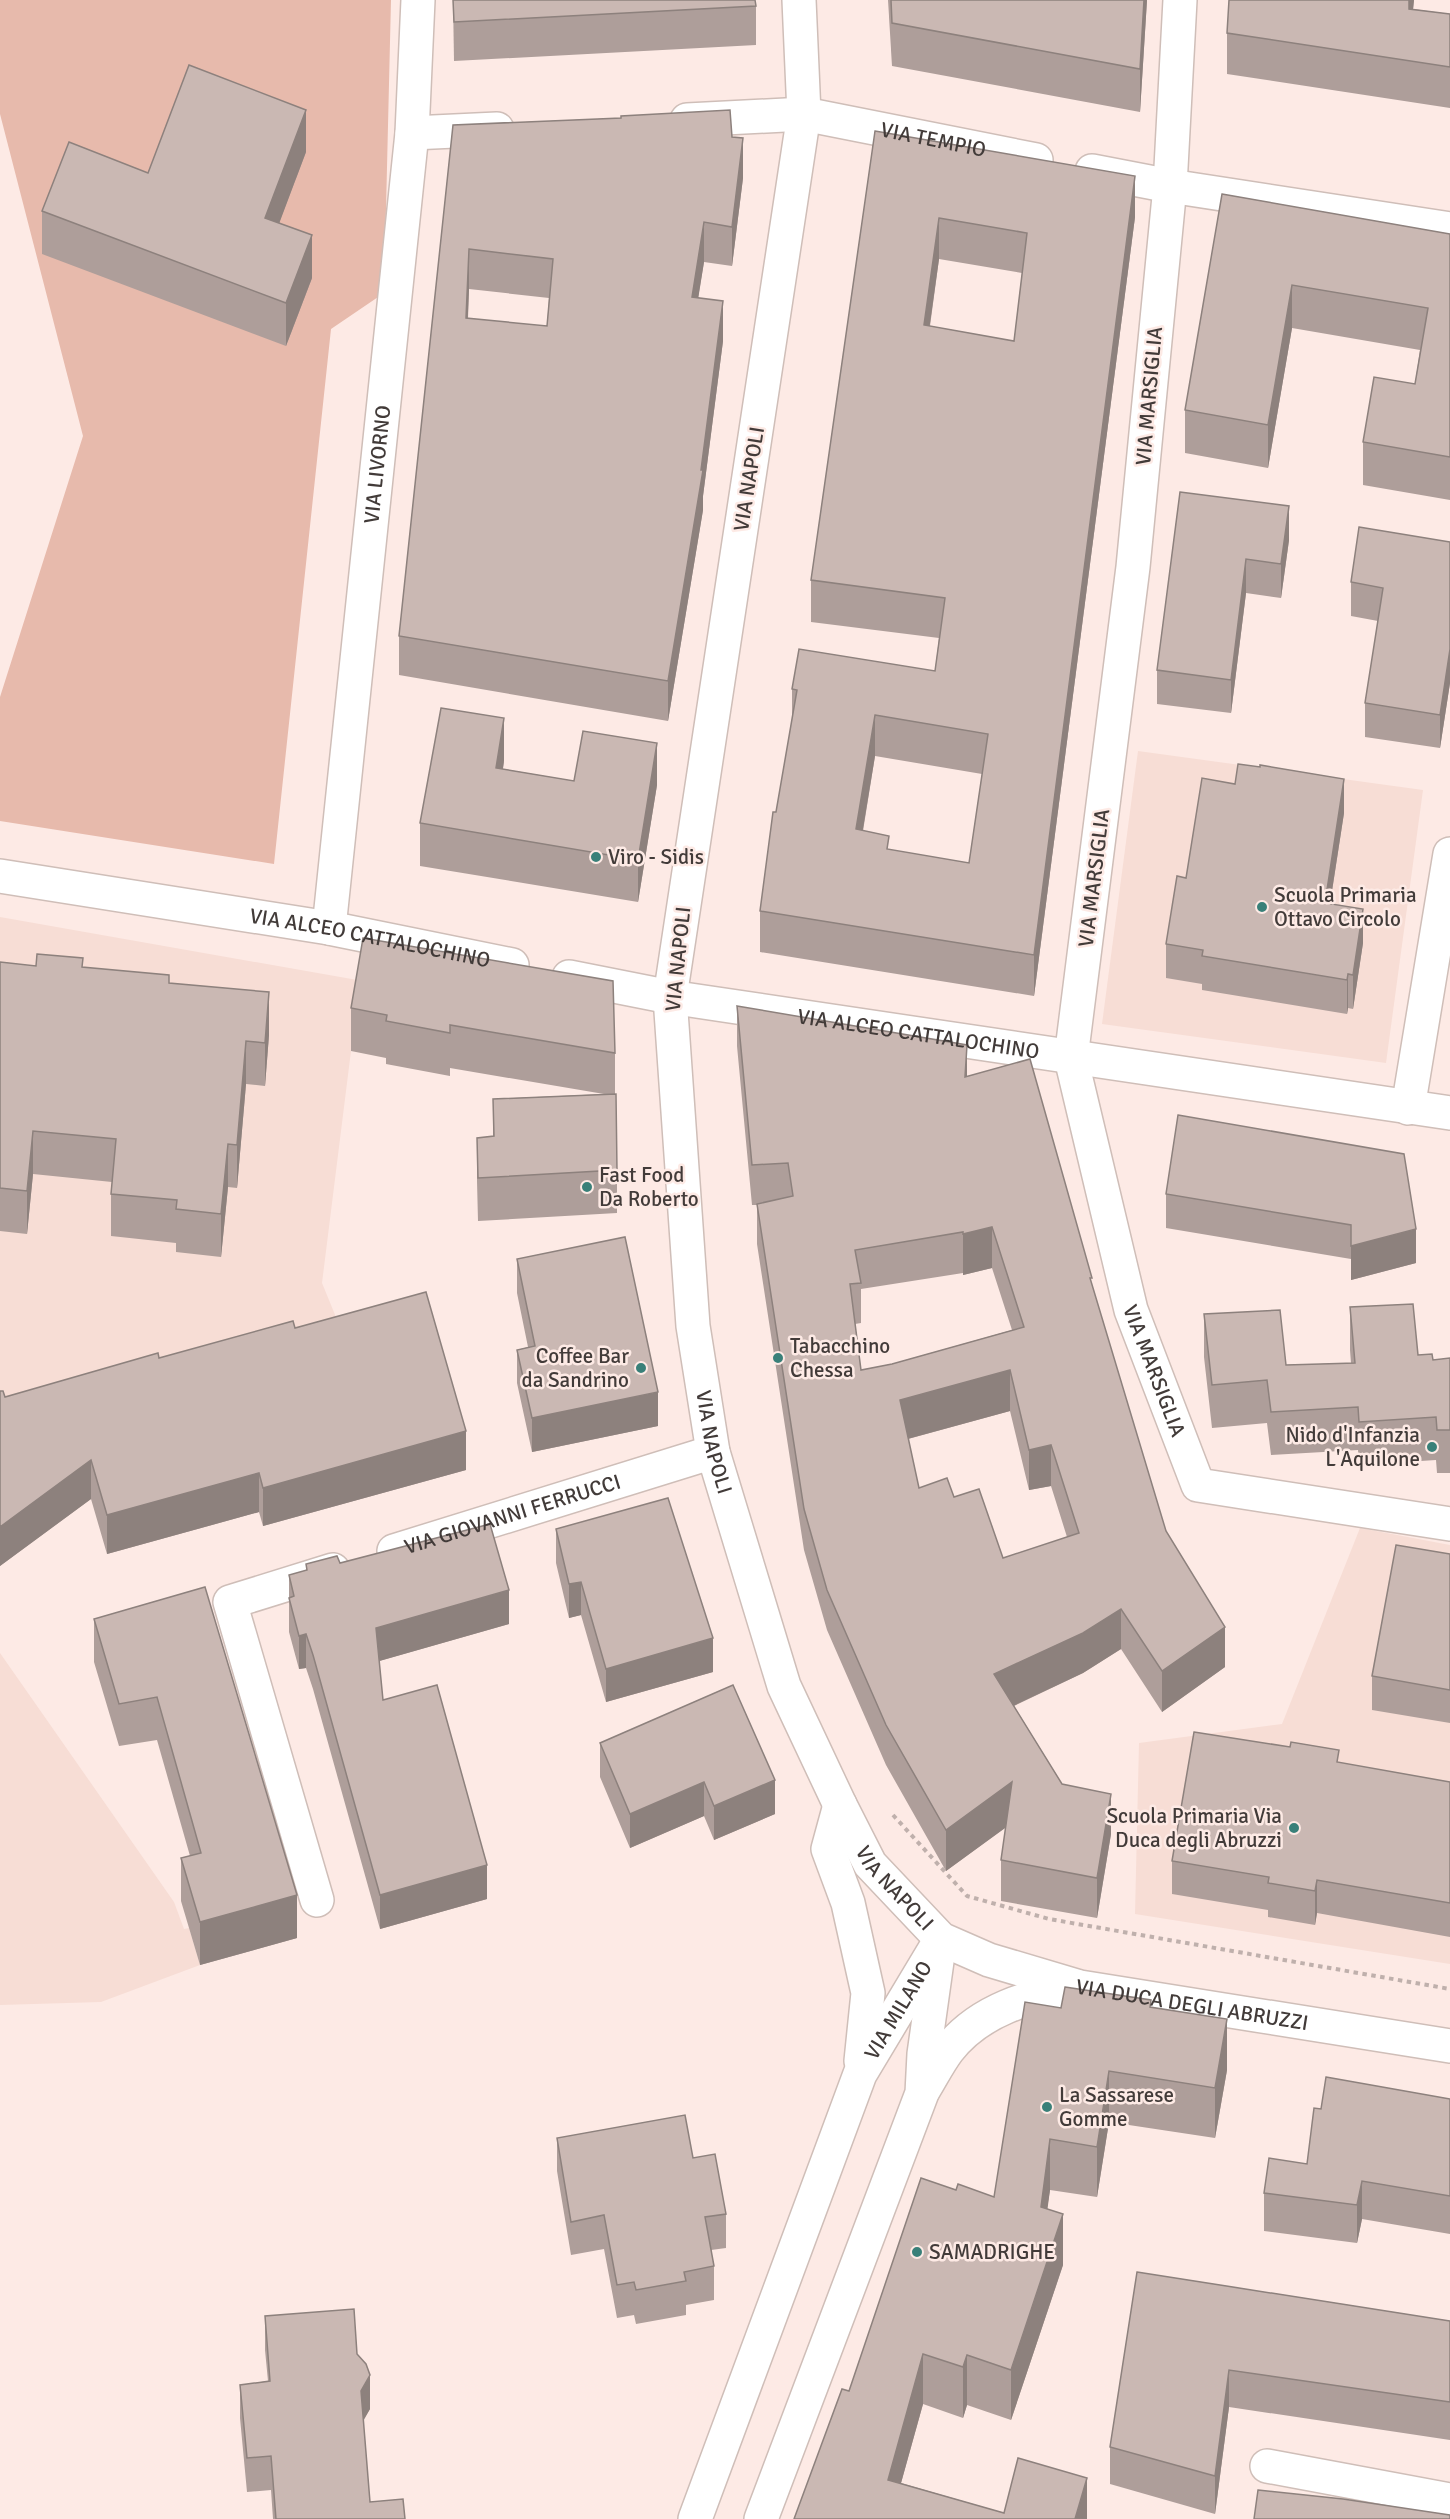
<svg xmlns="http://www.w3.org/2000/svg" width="1450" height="2519" font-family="Signika,sans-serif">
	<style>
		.built { fill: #f7ddd5 }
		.green { fill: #e7baac }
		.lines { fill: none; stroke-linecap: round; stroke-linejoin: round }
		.minor-casing { stroke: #cfbeb8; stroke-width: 36 }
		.secondary-casing { stroke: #cfbeb8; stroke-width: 36 }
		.path { stroke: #bfb0ac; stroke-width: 4; stroke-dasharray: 4.5 4.5; stroke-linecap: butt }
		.minor { stroke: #fff; stroke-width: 33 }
		.secondary { stroke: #fff; stroke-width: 33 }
		.wall { fill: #ae9e9a; fill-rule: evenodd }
		.shaded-wall { fill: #8d817d }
		.building { fill: #cab8b3; stroke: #8d817d; stroke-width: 1.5; fill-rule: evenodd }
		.poi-dot { fill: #398079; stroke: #fdeae5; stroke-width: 2 }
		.labels { text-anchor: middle; stroke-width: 5; stroke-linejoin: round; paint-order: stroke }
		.street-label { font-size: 21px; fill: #423b39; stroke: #fdeae5 }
		.poi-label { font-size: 21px; fill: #423b39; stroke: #fdeae5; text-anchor: start }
	</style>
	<rect width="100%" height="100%" fill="#fdeae5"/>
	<g class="built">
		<path d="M1138,751L1423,790L1386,1063L1102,1024Z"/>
		<path d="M0,917L363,981L351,1051L322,1283L338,1322L0,1406Z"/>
		<path d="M1360,1528L1450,1545V1964L1135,1914L1139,1743L1282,1724Z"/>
		<path d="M0,1653L174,1902L184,1929L189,1928L200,1965L101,2002L0,2005Z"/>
	</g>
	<path class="green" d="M0,0H391L384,293L331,329L274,864L0,821V697L83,436L0,114Z"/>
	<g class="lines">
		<g class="minor-casing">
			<g id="minor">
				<path id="s1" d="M1180,0L1170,186L1133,567L1071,1058L1131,1310L1198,1485L1450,1524"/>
				<path id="s2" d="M687,120L804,114L1036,160"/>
				<path d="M412,133L497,129"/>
				<path d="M1092,171L1170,186L1450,229"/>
				<path id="s3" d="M0,876L329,928L512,965"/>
				<path id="s4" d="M329,928L412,133L418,0"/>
				<path id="s5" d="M569,977L670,997L1450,1113"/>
				<path d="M1408,1108L1450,854"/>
				<path id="s6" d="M394,1551L713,1452"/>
				<path d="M317,1900L230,1602L333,1570"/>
				<path d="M1267,2466L1450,2500"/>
			</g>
		</g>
		<g class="secondary-casing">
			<g id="secondary">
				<path id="s7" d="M799,0L804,114L670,997L693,1326L713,1452L784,1686L840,1805L870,1864L941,1939L989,1960L1080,1987L1450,2046"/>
				<path d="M840,1805L828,1849L848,1903L868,1993L861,2061"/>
				<path d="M924,2089C932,2076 939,2062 948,2050C980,2009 1030,1996 1078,1987"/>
				<path id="s8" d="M695,2519L860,2074L941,1939"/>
				<path d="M761,2519L922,2093L924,2054L938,1954"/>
			</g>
		</g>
		<path class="path" d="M893,1815L967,1896L1049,1919L1450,1989"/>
		<use href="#minor" class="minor"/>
		<use href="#secondary" class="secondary"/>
	</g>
	<g class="wall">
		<path d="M453,0L756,6V45L454,61Z"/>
		<path d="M888,0H1147L1140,112L892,66Z"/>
		<path d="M1414,0L1413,9L1450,14V108L1227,74V33Z"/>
		<path d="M621,118L732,137L743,178L732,266L704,262L698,298L723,341L703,496V510L668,721L399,675V636L453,125ZM469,289L549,298L547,326L468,319Z"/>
		<path d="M875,131L1135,217L1034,996L760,952V911L792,719V689L935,671L939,638L811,622V580ZM939,259L1022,273L1014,341L930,326ZM875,756L982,774L969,863L889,850L863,831Z"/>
		<path d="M306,152L279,223L312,278L286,346L42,254V211Z"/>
		<path d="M1222,194L1450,234V500L1363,485V442L1415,384L1420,350L1292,328L1268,468L1185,453V410Z"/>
		<path d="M1180,492L1289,540L1281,598L1246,593L1231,713L1157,704V670Z"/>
		<path d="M1450,542V683L1440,748L1365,737V703L1378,621L1351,616V582Z"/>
		<path d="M504,761L503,769L574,781L657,785L638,902L420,866V823Z"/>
		<path d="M1344,813L1330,904L1363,943L1353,1009L1348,1008L1347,1014L1202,990V984L1166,978V944L1186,878Z"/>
		<path d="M0,962L36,966L83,967L169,983L269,1035L265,1086L246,1084L237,1188L228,1187L221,1257L176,1252V1243L111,1236V1194L112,1182L33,1174L27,1234L0,1231Z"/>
		<path d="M737,1006L967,1077L1092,1285L1166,1531L1225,1667L1162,1712L1121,1649L1083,1673L1014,1706L1062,1784L1111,1834L1097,1918L1001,1901V1860L1006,1827L946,1871L886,1765L827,1630L804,1550L757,1244V1205H752L737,1046ZM992,1268L1012,1330L892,1364L861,1370L855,1324L861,1323V1289L963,1273V1275ZM1010,1411L1029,1490L1051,1486L1067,1537L1003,1558L954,1497L919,1488L908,1439Z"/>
		<path d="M351,1008L615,1053V1094L617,1170V1213L478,1221L477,1181V1138L493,1136V1099L604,1094L450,1068V1076L386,1064V1058L351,1051Z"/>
		<path d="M1178,1115L1416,1263L1351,1280V1259L1166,1228V1194Z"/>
		<path d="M517,1259L658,1426L532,1452L517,1383V1350L528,1347L517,1293Z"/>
		<path d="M1350,1307L1418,1355L1433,1360L1450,1358V1473H1437L1436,1460L1359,1465L1358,1450L1271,1455L1267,1423L1212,1428L1204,1357V1314L1286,1365L1351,1363L1350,1350Z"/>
		<path d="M295,1328L466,1470L263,1526L259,1512L107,1554L91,1499L0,1566V1391L5,1397L159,1358Z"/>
		<path d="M556,1529L713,1672L606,1702L581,1615L569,1618L556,1563Z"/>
		<path d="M1450,1554V1723L1372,1710V1676Z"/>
		<path d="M340,1563L509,1624L379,1661L383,1700L487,1899L380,1929L313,1689L306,1668L299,1669L289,1632V1575L306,1571V1564Z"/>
		<path d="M205,1587L297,1938L200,1965L181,1901V1858L190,1856L157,1740L119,1746L94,1662V1619Z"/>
		<path d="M733,1685L775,1814L714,1840L704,1816L630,1848L600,1777V1743Z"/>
		<path d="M1290,1747L1339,1763L1450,1782V1937L1317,1913L1315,1925L1268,1917V1910L1172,1894V1861Z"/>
		<path d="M1151,2007L1227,2070L1215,2138L1109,2122L1097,2197L1050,2190L1047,2209L1063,2265L1011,2420L967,2405L963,2418L923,2404L901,2483L1004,2513L1087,2519H794L849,2391L956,2190L994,2197L1061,2008Z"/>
		<path d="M1450,2099V2234L1362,2219L1357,2243L1264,2231V2193L1307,2164L1321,2109Z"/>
		<path d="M557,2138L693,2158L726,2214V2248L711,2250L714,2266V2300L686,2305V2315L636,2324L634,2315L617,2318L604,2249L571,2255L557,2171Z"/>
		<path d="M1137,2272L1450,2321V2440L1229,2407L1215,2514L1110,2484V2447Z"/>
		<path d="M265,2316L357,2354L370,2409L363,2420L370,2502L405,2519H273L271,2490L247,2492L240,2418V2385L268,2381L265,2350Z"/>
	</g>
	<g class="shaded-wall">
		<path d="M1144,0H1147L1140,112V69Z"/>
		<path d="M1409,0H1414L1409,49Z"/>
		<path d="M306,110V152L265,261V218Z"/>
		<path d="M743,138V178L732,266V227Z"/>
		<path d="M1135,176V217L1034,996V955Z"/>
		<path d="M939,218V259L924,366V325Z"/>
		<path d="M704,222V262L692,337V297Z"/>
		<path d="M312,235V278L286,346V303Z"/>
		<path d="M469,249V289L466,358V318Z"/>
		<path d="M1292,285V328L1268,468V425Z"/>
		<path d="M723,301V341L703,496V510L668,721V681L701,470Z"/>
		<path d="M1289,506V540L1281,598V564Z"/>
		<path d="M1246,559V593L1231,713V680Z"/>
		<path d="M1450,649V683L1440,748V715Z"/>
		<path d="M875,715V756L856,871V829Z"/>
		<path d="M504,718V761L496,811V768Z"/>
		<path d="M657,743V785L638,902V860Z"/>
		<path d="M1344,779V813L1325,936V903Z"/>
		<path d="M1363,909V943L1353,1009V975Z"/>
		<path d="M1348,974V1008L1347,1014V980Z"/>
		<path d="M269,992V1035L265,1086V1043Z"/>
		<path d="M246,1041V1084L237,1188V1145Z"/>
		<path d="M967,1045V1085L965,1077Z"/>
		<path d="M33,1131V1174L27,1234V1191Z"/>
		<path d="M228,1144V1187L221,1257V1214Z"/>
		<path d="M992,1227V1268L963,1275V1234Z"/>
		<path d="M1416,1229V1263L1351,1280V1246Z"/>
		<path d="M1010,1370V1411L900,1441V1400Z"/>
		<path d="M658,1392V1426L532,1452V1418Z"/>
		<path d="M466,1431V1470L263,1526V1488Z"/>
		<path d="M1051,1445V1486L1029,1490V1450Z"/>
		<path d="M91,1460V1499L0,1566V1527Z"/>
		<path d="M259,1473V1512L107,1554V1515Z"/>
		<path d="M581,1582V1615L569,1618V1584Z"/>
		<path d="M509,1590V1624L376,1662V1628Z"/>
		<path d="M1121,1609V1649L1083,1673L994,1715V1674Z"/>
		<path d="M1225,1627V1667L1162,1712V1671Z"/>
		<path d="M306,1634V1668L299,1669V1636Z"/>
		<path d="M713,1638V1672L606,1702V1669Z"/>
		<path d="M775,1780V1814L714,1840V1806Z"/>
		<path d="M704,1782V1816L630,1848V1814Z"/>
		<path d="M1012,1782V1823L946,1871V1830Z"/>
		<path d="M1111,1794V1834L1097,1918V1878Z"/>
		<path d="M487,1865V1899L380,1929V1895Z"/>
		<path d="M1317,1880V1913L1315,1925V1891Z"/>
		<path d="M297,1895V1938L200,1965V1922Z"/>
		<path d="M1227,2019V2070L1215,2138V2088Z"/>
		<path d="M1109,2071V2122L1097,2197V2147Z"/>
		<path d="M1050,2139V2190L1041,2257V2207Z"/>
		<path d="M1362,2181V2219L1357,2243V2205Z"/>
		<path d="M1063,2214V2265L1011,2420V2370Z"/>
		<path d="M923,2354V2404L891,2519L888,2480Z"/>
		<path d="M967,2355V2405L963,2418V2367Z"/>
		<path d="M1229,2370V2407L1215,2514V2476Z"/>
		<path d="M370,2375V2409L361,2425V2391Z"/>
		<path d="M1087,2478V2519H1075Z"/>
	</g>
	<g class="building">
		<path d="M453,0H755L756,6L454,22Z"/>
		<path d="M891,0H1144L1140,69L892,23Z"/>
		<path d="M1229,0H1409V9L1450,14V67L1227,33Z"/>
		<path d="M189,65L306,110L265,218L312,235L286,303L42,211L69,142L148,173Z"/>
		<path d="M730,110L732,137L743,138L732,227L704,222L692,297L723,301L701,470H703L668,681L399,636L453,125L621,118V116ZM469,249L553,259L547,326L466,318Z"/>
		<path d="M875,131L1135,176L1034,955L760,911L773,812H776L797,690L792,689L799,649L935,671L945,598L811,580ZM939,218L1027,233L1014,341L924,325ZM875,715L988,734L969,863L887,849L889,836L856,829Z"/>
		<path d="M1222,194L1450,234V457L1363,442L1374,377L1415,384L1428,308L1292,285L1268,425L1185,410Z"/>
		<path d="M1180,492L1289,506L1281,564L1246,559L1231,680L1157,670Z"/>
		<path d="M1359,527L1450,542V649L1440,715L1365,703L1383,588L1351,582Z"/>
		<path d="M441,708L504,718L496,768L574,781L583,731L657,743L638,860L420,823Z"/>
		<path d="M1238,764L1260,767V765L1344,779L1325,903L1363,909L1353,975L1348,974L1347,980L1202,956L1203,950L1166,944L1177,876L1186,878L1202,778L1235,784Z"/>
		<path d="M363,938L613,981L615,1053L450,1025V1033L386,1021L387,1015L351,1008Z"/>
		<path d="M37,954L83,958L82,967L169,975V983L269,992L265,1043L246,1041L237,1145L228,1144L221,1214L176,1209L177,1200L111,1194L116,1139L33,1131L27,1191L0,1188V962L36,966Z"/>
		<path d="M737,1006L967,1045L965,1077L1030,1059L1092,1278H1090L1166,1531L1225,1627L1162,1671L1121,1609L1083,1633L994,1674L1062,1784L1111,1794L1097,1878L1001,1860L1012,1782L946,1830L886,1725L827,1590L804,1509L757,1204L793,1196L788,1163L752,1165ZM992,1227L1024,1327L892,1364L861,1370L850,1284L861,1283L855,1250L963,1232V1234ZM1010,1370L1029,1450L1051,1445L1079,1533L1003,1558L979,1489L954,1497L947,1478L919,1488L900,1400Z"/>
		<path d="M616,1094L617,1170L478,1178L477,1138L494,1136L493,1099Z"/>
		<path d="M1178,1115L1404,1154L1416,1229L1351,1246V1225L1166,1194Z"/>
		<path d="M625,1237L658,1392L532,1418L517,1350L535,1346L517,1259Z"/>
		<path d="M426,1292L466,1431L263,1488L259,1473L107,1515L91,1460L0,1527V1391H3L5,1397L158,1353L159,1358L293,1321L295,1328Z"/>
		<path d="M1413,1304L1418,1355L1432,1354L1433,1360L1450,1358V1430H1437L1436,1417L1359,1422L1358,1407L1271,1412L1267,1380L1212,1385L1204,1314L1280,1310L1286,1365L1355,1363L1350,1307Z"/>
		<path d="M668,1498L713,1638L606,1669L581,1582L569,1584L556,1529Z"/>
		<path d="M490,1524L509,1590L376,1628L383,1700L437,1685L487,1865L380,1895L313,1655L306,1634L299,1636L289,1598L294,1596L289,1575L307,1570L306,1564L337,1556L340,1563Z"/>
		<path d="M1396,1545L1450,1554V1690L1372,1676Z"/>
		<path d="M205,1587L297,1895L200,1922L181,1858L201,1853L157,1697L119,1704L94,1619Z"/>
		<path d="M733,1685L775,1780L714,1806L704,1782L630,1814L600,1743Z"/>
		<path d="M1194,1732L1290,1747L1291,1742L1339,1750L1337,1762L1450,1782V1903L1317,1880L1315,1891L1268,1883L1269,1877L1172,1861Z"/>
		<path d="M1065,1987L1151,2000L1150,2007L1227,2019L1215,2088L1109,2071L1097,2147L1050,2139L1041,2207L1063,2214L1011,2370L967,2355L963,2367L923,2354L888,2480L1004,2513L1018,2458L1087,2478L1075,2519H794L842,2389L849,2391L921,2178L956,2190L958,2184L994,2197L1025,2002L1061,2008Z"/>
		<path d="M1326,2077L1450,2099V2196L1362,2181L1357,2205L1264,2193L1269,2158L1307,2164L1314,2108L1321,2109Z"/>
		<path d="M685,2115L693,2158L715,2154L726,2214L705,2217L714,2266L684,2272L686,2281L636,2290L634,2282L617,2285L604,2215L571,2222L557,2138Z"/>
		<path d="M1137,2272L1450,2321V2402L1229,2370L1215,2476L1110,2447Z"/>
		<path d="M354,2309L357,2354L366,2364L370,2375L361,2391L370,2502L403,2499L405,2519H276L271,2456L247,2458L240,2385L270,2381L265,2316Z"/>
		<path d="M1258,2490L1343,2499L1450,2515V2519H1254Z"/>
	</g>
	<g class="poi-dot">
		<circle cx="596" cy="857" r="6"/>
		<circle cx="1262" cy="907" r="6"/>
		<circle cx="587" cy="1187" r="6"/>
		<circle cx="778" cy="1358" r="6"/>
		<circle cx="641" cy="1368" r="6"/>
		<circle cx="1432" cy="1447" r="6"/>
		<circle cx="1294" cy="1828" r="6"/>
		<circle cx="1047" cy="2107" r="6"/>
		<circle cx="917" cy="2252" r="6"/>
	</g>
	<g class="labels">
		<g class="street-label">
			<text dy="7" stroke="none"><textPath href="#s2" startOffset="249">VIA TEMPIO</textPath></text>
			<text transform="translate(1149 396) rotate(-85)" y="7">VIA MARSIGLIA</text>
			<text dy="7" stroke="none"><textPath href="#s4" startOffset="466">VIA LIVORNO</textPath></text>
			<text transform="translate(749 479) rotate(-81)" y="7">VIA NAPOLI</text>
			<text transform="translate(1094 878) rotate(-83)" y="7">VIA MARSIGLIA</text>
			<text dy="7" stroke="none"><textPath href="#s3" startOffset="375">VIA ALCEO CATTALOCHINO</textPath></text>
			<text transform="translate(678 959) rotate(-84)" y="7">VIA NAPOLI</text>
			<text dy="7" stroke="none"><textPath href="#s5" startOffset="354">VIA ALCEO CATTALOCHINO</textPath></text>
			<text dy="7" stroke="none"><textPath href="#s1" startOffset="1388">VIA MARSIGLIA</textPath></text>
			<text dy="7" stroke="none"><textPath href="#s7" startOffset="1455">VIA NAPOLI</textPath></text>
			<text dy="7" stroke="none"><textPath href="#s6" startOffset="124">VIA GIOVANNI FERRUCCI</textPath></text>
			<text dy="7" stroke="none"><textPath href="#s7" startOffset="1941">VIA NAPOLI</textPath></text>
			<text dy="7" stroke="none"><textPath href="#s7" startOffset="2271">VIA DUCA DEGLI ABRUZZI</textPath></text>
			<text dy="7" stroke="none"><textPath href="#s8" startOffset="549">VIA MILANO</textPath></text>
		</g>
		<g class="poi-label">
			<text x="608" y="864">Viro - Sidis</text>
			<text x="1274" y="902">Scuola Primaria<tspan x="1274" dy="24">Ottavo Circolo</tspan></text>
			<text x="599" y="1182">Fast Food<tspan x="599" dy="24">Da Roberto</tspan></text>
			<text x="790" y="1353">Tabacchino<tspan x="790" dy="24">Chessa</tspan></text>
			<text x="629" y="1363" text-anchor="end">Coffee Bar<tspan x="629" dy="24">da Sandrino</tspan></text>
			<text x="1420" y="1442" text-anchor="end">Nido d'Infanzia<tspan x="1420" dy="24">L'Aquilone</tspan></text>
			<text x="1282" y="1823" text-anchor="end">Scuola Primaria Via<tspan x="1282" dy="24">Duca degli Abruzzi</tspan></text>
			<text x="1059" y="2102">La Sassarese<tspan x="1059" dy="24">Gomme</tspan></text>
			<text x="929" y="2259">SAMADRIGHE</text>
		</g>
	</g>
</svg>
